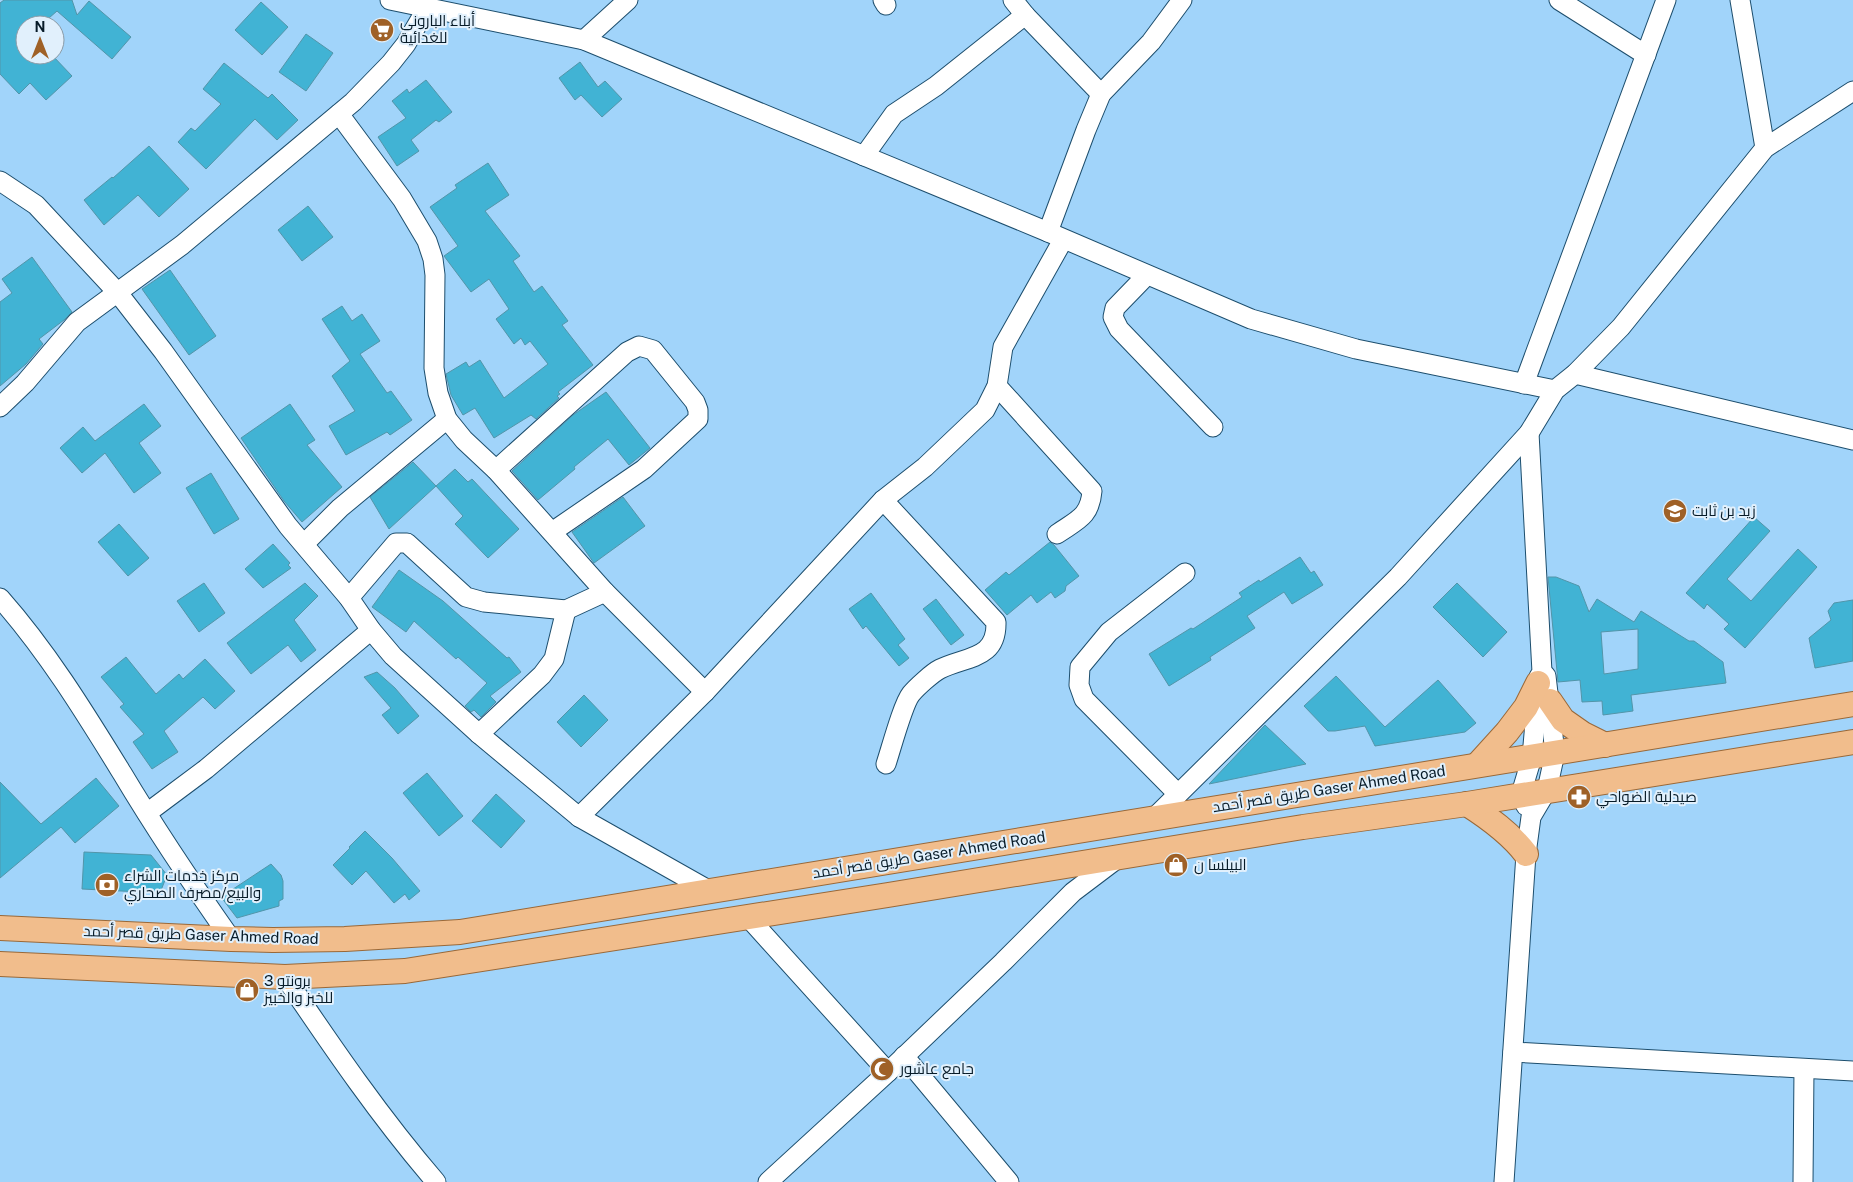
<svg xmlns="http://www.w3.org/2000/svg" width="1853" height="1182" font-family="'Public Sans',Cairo,sans-serif">
	<style>
		.building { fill: #41b3d4; stroke: #5295a9; fill-rule: evenodd }
		.lines { fill: none; stroke-linecap: round; stroke-linejoin: round }
		.minor-casing { stroke: #1d4e6d; stroke-width: 21 }
		.major-casing { stroke: #996838; stroke-width: 26 }
		.minor { stroke: #fff; stroke-width: 19 }
		.major { stroke: #f1bd8c; stroke-width: 24 }
		.labels { text-anchor: middle; stroke-width: 4; stroke-linejoin: round; paint-order: stroke }
		.poi-label { font-size: 15px; fill: #071b28; stroke: #e1f0fc; text-anchor: start }
		.street-label { font-size: 15px; fill: #071b28; stroke: #e1f0fc }
	</style>
	<rect width="100%" height="100%" fill="#a1d4fa"/>
	<g class="building">
		<path d="M4,0H72L77,15L89,1L131,37L112,59L57,11L41,25H25V55H52L72,76L46,100L30,83L19,94L0,74V3Z"/>
		<path d="M261,2L288,27L262,55L235,30Z"/>
		<path d="M306,34L333,53L306,91L279,72Z"/>
		<path d="M580,62L598,87L605,81L622,99L602,117L581,95L575,100L559,78Z"/>
		<path d="M224,63L268,98L272,94L298,120L277,140L255,119L206,169L178,142L191,128L195,131L221,104L203,89Z"/>
		<path d="M426,80L452,112L439,122L436,120L411,140L419,151L397,166L378,137L406,118L392,101L407,89L409,93Z"/>
		<path d="M149,146L189,189L159,217L138,195L104,225L84,200L112,177L113,178Z"/>
		<path d="M488,163L509,195L485,211L520,256L513,261L534,292L542,286L568,321L562,325L593,365L558,392L560,394L557,396L559,398L536,419L531,415L494,438L475,408L463,415L451,395L446,374L466,362L469,367L480,360L504,398L548,364L530,341L525,345L521,338L514,344L496,319L509,309L489,279L471,292L444,256L458,246L430,207L457,188L455,185Z"/>
		<path d="M308,206L333,237L302,261L278,230Z"/>
		<path d="M32,257L72,312L64,320L39,339L43,344L26,364L0,386V302L12,293L2,279Z"/>
		<path d="M170,270L216,336L189,355L142,289Z"/>
		<path d="M342,306L352,321L362,314L380,341L360,354L387,393L391,391L412,420L390,435L387,432L346,455L329,426L355,411L332,376L350,361L322,319Z"/>
		<path d="M606,392L650,448L629,465L608,439L574,467L575,469L538,500L512,471L573,415Z"/>
		<path d="M144,404L161,426L139,443L161,473L134,493L105,453L82,473L60,448L83,427L95,441Z"/>
		<path d="M290,404L315,440L307,445L342,487L302,522L284,501L241,438Z"/>
		<path d="M413,462L436,486L389,529L370,497Z"/>
		<path d="M455,469L468,482L472,479L519,529L488,558L455,524L463,516L436,486Z"/>
		<path d="M211,473L239,519L214,534L186,488Z"/>
		<path d="M623,497L645,526L594,563L572,532Z"/>
		<path d="M1754,517L1770,531L1727,579L1751,601L1798,549L1817,567L1745,648L1724,629L1729,624L1707,604L1704,609L1686,593Z"/>
		<path d="M119,524L149,558L128,576L98,542Z"/>
		<path d="M1050,542L1054,545L1079,576L1066,586L1065,591L1055,598L1051,592L1037,603L1031,595L1007,615L985,590L1006,572L1009,575Z"/>
		<path d="M273,544L290,563L288,565L291,568L263,588L245,569Z"/>
		<path d="M1300,557L1311,573L1314,571L1323,585L1292,604L1284,592L1247,616L1255,628L1210,657L1211,660L1169,686L1149,654L1191,628L1193,629L1242,597L1239,593L1259,580L1260,582Z"/>
		<path d="M399,570L443,601L507,658L509,657L521,672L490,696L496,702L481,717L474,710L471,712L465,706L487,683L458,657L456,659L414,621L406,632L372,607Z"/>
		<path d="M1548,577H1556L1579,586L1589,612L1597,599L1634,622L1641,611L1689,641H1694L1723,662L1726,683L1631,695L1633,711L1603,715L1602,701L1582,702L1580,680L1558,682ZM1638,629V669L1604,674L1601,632Z"/>
		<path d="M204,583L225,613L199,632L177,601Z"/>
		<path d="M305,583L318,596L294,620L316,650L301,662L288,645L251,674L227,643Z"/>
		<path d="M1457,583L1507,632L1483,657L1433,607Z"/>
		<path d="M871,593L905,639L898,645L909,658L899,666L866,626L863,629L849,609Z"/>
		<path d="M936,599L964,635L951,645L923,609Z"/>
		<path d="M1853,600V661L1815,668L1809,638L1831,620L1828,611L1834,603Z"/>
		<path d="M126,657L156,694L179,674L183,679L205,659L235,691L215,709L203,697L164,731L178,752L152,769L133,742L144,734L120,707L124,704L101,677Z"/>
		<path d="M377,672L395,688L419,716L398,734L382,715L391,708L364,677Z"/>
		<path d="M1336,676L1385,727L1438,680L1476,723L1465,732L1375,746L1365,726L1335,731H1328L1304,706Z"/>
		<path d="M584,695L608,720L581,747L557,722Z"/>
		<path d="M1265,725L1306,764L1209,784Z"/>
		<path d="M427,773L463,816L439,836L403,793Z"/>
		<path d="M96,778L119,806L75,843L61,827L0,878V782L41,824Z"/>
		<path d="M496,794L525,821L501,848L472,821Z"/>
		<path d="M365,831L392,858L420,891L409,900L405,894L394,903L366,871L352,885L333,865L350,848L349,847Z"/>
		<path d="M84,852L151,855L167,875L160,893L82,889Z"/>
		<path d="M271,864L281,875L283,881V899L279,901V906L237,918L221,897Z"/>
	</g>
	<g class="lines">
		<g class="minor-casing">
			<g id="minor">
				<path d="M390,0L584,40L1048,232L1251,319L1356,349L1555,390"/>
				<path d="M883,0L886,5"/>
				<path d="M1013,0L1025,15L1101,94"/>
				<path d="M1559,0L1646,55"/>
				<path d="M1740,0L1765,148"/>
				<path d="M584,40L628,0"/>
				<path d="M339,114L402,199L427,241L433,259L435,275L434,368L438,393L447,419L464,440L496,470L605,592L705,692"/>
				<path d="M864,156L894,114L936,86L1025,15"/>
				<path d="M0,181L36,205L118,293L163,351L288,526L349,598L371,630L393,656L479,734L579,817L710,891"/>
				<path d="M1048,232L1086,130L1101,94L1151,42L1182,0"/>
				<path d="M1147,275L1115,308L1113,317L1119,329L1213,427"/>
				<path d="M1575,374L1853,440"/>
				<path d="M1524,384L1666,0"/>
				<path d="M997,386L1092,491C1090,517 1077,520 1057,534"/>
				<path d="M0,407L25,383L77,322L182,245L353,102L391,63L406,44L427,8"/>
				<path d="M496,470L627,352L639,346L653,350L695,402L698,410V419L644,469L552,532"/>
				<path d="M883,500L996,622C997,660 966,656 940,669C932,673 916,688 911,694C903,704 891,749 886,764"/>
				<path d="M304,544L340,508L447,419"/>
				<path d="M0,598C47,651 85,713 122,773C156,830 193,885 231,939"/>
				<path d="M349,598L396,543H407L466,597L484,602L566,610L605,592"/>
				<path d="M479,734L542,675L554,659L566,610"/>
				<path d="M1178,794L1084,699L1079,685L1080,667L1109,632L1185,573"/>
				<path d="M1526,806L1521,794L1532,757L1539,677L1542,672L1529,433"/>
				<path d="M147,813L206,769L371,630"/>
				<path d="M579,817L705,692L883,500L925,467L985,410L997,386L1003,347L1063,240"/>
				<path d="M1154,818L1398,577L1529,433L1555,390L1575,374L1621,327L1765,148L1853,91"/>
				<path d="M747,916L888,1072"/>
				<path d="M285,977C333,1048 380,1117 436,1182"/>
				<path d="M1513,1052L1853,1071"/>
				<path d="M904,1056L1009,1182"/>
				<path d="M768,1182L888,1072L1003,962L1073,892L1118,858"/>
				<path d="M1504,1182L1526,854L1531,817L1547,790L1555,753L1546,676L1542,672"/>
				<path d="M1803,1182L1804,1069"/>
			</g>
		</g>
		<g class="major-casing">
			<g id="major">
				<path d="M1550,701L1563,720L1583,734L1605,745"/>
				<path d="M1478,764L1507,732L1526,707L1538,683"/>
				<path d="M1467,804C1489,818 1510,833 1526,854"/>
				<path d="M0,928L231,939L273,940L345,939L460,932L1853,704"/>
				<path d="M0,964L285,977L405,971L888,895L1303,827L1467,804L1853,742"/>
			</g>
		</g>
		<use href="#minor" class="minor"/>
		<use href="#major" class="major"/>
	</g>
	<defs>
		<g id="supermarket-disc" transform="scale(1.25)"><circle r="9.5" fill="#9f6127" stroke="#e1f0fc"/><path d="M-6-5.5h2.5l.6 2H6L4.5 2H-2.5L-4.4-4H-6ZM-1.5 3.2a1.3 1.3 0 1 0 .1 0ZM3 3.2a1.3 1.3 0 1 0 .1 0Z" fill="#fff"/></g>
		<g id="school-disc" transform="scale(1.25)"><circle r="9.5" fill="#9f6127" stroke="#e1f0fc"/><path d="M0-5L7-2L0 1L-7-2ZM-4 1L0 2.5L4 1V4Q0 6-4 4Z" fill="#fff"/></g>
		<g id="pharmacy-disc" transform="scale(1.25)"><circle r="9.5" fill="#9f6127" stroke="#e1f0fc"/><path d="M-2-6h4v4h4v4h-4v4h-4v-4h-4v-4h4Z" fill="#fff"/></g>
		<g id="shop-disc" transform="scale(1.25)"><circle r="9.5" fill="#9f6127" stroke="#e1f0fc"/><path d="M-5-2.5h2.3a2.7 3.5 0 0 1 5.4 0H5L5.5 6h-11ZM-1.5-2.5h3a1.5 2.3 0 0 0-3 0Z" fill="#fff"/></g>
		<g id="bank-disc" transform="scale(1.25)"><circle r="9.5" fill="#9f6127" stroke="#e1f0fc"/><path d="M-6-4H6V4H-6ZM0-2.3a2.3 2.3 0 1 0 0 4.6a2.3 2.3 0 1 0 0-4.6Z" fill="#fff"/></g>
		<g id="mosque-disc" transform="scale(1.25)"><circle r="9.5" fill="#9f6127" stroke="#e1f0fc"/><path d="M3.5-4.9A6 6 0 1 0 3.5 4.9A5 5 0 1 1 3.5-4.9Z" fill="#fff"/></g>
	</defs>
	<g fill-rule="evenodd">
		<use href="#supermarket-disc" x="382" y="30"/>
		<use href="#school-disc" x="1675" y="511"/>
		<use href="#pharmacy-disc" x="1579" y="797"/>
		<use href="#shop-disc" x="1176" y="865"/>
		<use href="#bank-disc" x="107" y="885"/>
		<use href="#shop-disc" x="247" y="990"/>
		<use href="#mosque-disc" x="882" y="1069"/>
	</g>
	<g class="labels">
		<g class="poi-label">
			<text x="400" y="26">أبناء البارونى<tspan x="400" dy="17">للغدائية</tspan></text>
			<text x="1692" y="516">زيد بن ثابت</text>
			<text x="1596" y="802">صيدلية الضواحي</text>
			<text x="1194" y="870">البيلسا ن</text>
			<text x="124" y="881">مركز خدمات الشراء<tspan x="124" dy="17">والبيع/مصرف الصحاري</tspan></text>
			<text x="264" y="986">برونتو 3<tspan x="264" dy="17">للخبز والخبيز</tspan></text>
			<text x="900" y="1074">جامع عاشور</text>
		</g>
		<g class="street-label">
			<text transform="translate(1329 789) rotate(-9)" y="5">طريق قصر أحمد Gaser Ahmed Road</text>
			<text transform="translate(929 855) rotate(-9)" y="5">طريق قصر أحمد Gaser Ahmed Road</text>
			<text transform="translate(201 935) rotate(2)" y="5">طريق قصر أحمد Gaser Ahmed Road</text>
		</g>
	</g>
	<g transform="translate(40 40)"><circle r="24" fill="#e1f0fc" stroke="#8a9ba7"/>
	<path d="M0-4L9 19L0 12L-9 19Z" fill="#9f6127"/>
	<text y="-8" font-size="14" font-weight="bold" text-anchor="middle" fill="#071b28">N</text>
	</g>
</svg>
